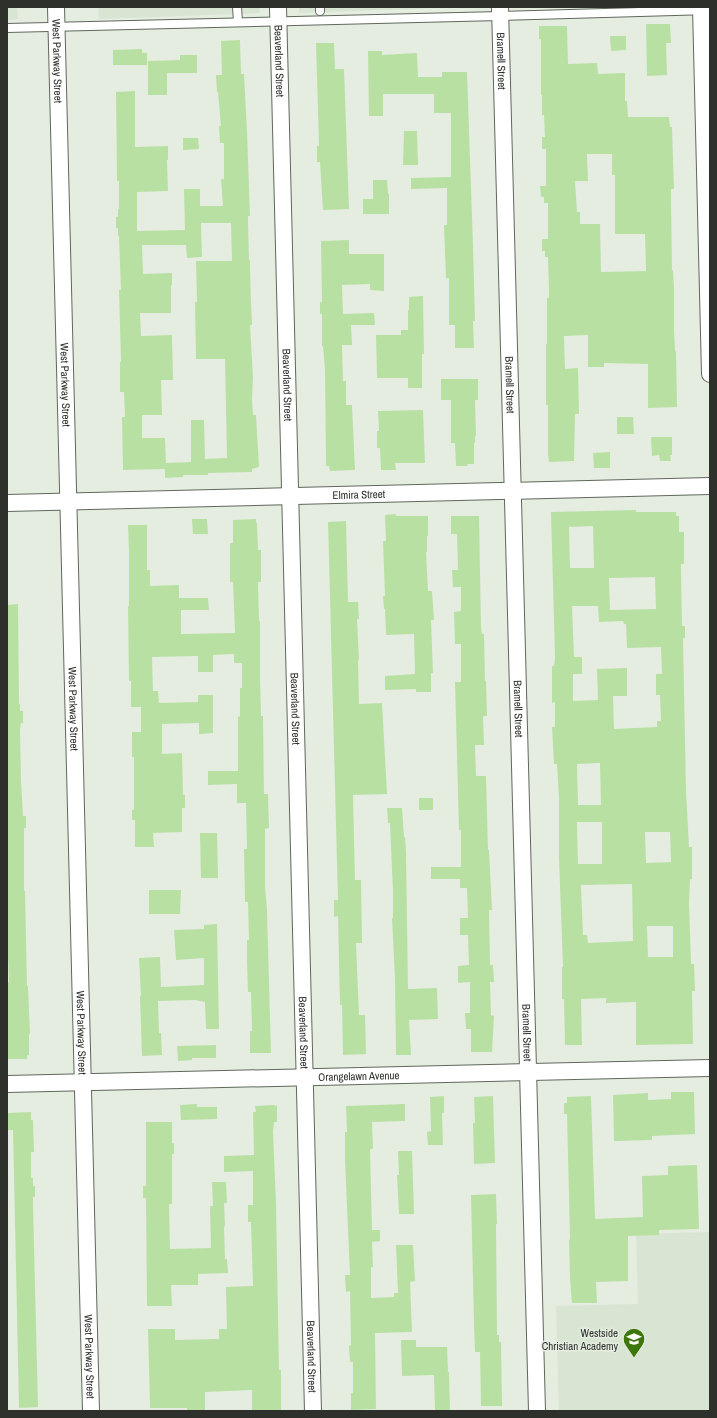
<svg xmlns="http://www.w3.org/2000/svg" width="717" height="1418" font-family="'Archivo Narrow',sans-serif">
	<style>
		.built { fill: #d8e5d2 }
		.building { fill: #b9e0a3; fill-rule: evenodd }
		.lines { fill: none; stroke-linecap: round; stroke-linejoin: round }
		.service-casing { stroke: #60675c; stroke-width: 10 }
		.minor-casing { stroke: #60675c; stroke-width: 18 }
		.service { stroke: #fff; stroke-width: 8 }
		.minor { stroke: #fff; stroke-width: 16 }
		.labels { text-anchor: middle; stroke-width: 3; stroke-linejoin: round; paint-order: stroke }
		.street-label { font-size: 11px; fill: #2d302b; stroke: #e5ede1 }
		.poi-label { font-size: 11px; fill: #2d302b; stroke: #e5ede1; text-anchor: end }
	</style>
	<rect width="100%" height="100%" fill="#e5ede1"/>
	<g class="built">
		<path d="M7,7H17L18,19L7,20Z"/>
		<path d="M98,7H259L260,13L99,19Z"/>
		<path d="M299,7H467L299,13Z"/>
		<path d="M710,1232V1411H559L556,1306L638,1304L636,1234Z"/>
	</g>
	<g class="building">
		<path d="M646,24H670L671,43H666L667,75L647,76Z"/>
		<path d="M539,26H567L568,64L597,63L598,74L625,73V101H627L628,117H669L670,127H672L674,189H671V200L672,270H673L674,288V330L675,351H676L677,407L648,408V364L604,363V367H588V335L564,336L565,369L578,368L579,414H575L574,461L549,462L548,454V405H546V344H547V298H549V293L548,257H545V251H542V239H548V203H544V197H541L540,186H546V149H542V137H545L544,115H542V95H541V39H539ZM587,154H612V175H615V234H645L646,271L601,272L600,224H580V212H577L575,181H588Z"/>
		<path d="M610,36H626V50L611,51Z"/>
		<path d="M240,40L241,74H244L247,131L250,216H248V222L249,260H250V269L251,302L252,325H250L253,377L252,399L253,415H256L259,467L252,469V472L208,473V475H183V477L165,478V469L123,470L122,417H125L124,392H120V362H121L119,290H121L119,236H118V228H116V217H118V209H119V181H117L116,92L135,91V147L168,146V160H167L168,191L137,192V231L185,230L184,189H200V206H223L221,179H224V143H220L219,126H221L218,92H217L216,75H222L221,41ZM201,223H231L232,261H196L197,302H195L196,359H225L227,458L205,459L204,420H191V462L166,463L165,438H142V415H162L161,380H173L172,335L141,336L140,313H171V285H172V273L143,274L142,245H186L187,258L202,257Z"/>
		<path d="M316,43H334L335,69H344L349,209L323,210L320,162H317V146H319Z"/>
		<path d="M142,49V53H147V65H113V50Z"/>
		<path d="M368,51H382V55L417,53L418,77H442V72H467L473,246L475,321H473L474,348H455V325H449V278H446L444,225H447V188L411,189V178L451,177V113H434V94H383V116H369Z"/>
		<path d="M180,55H197V73H167V95H148V61L180,60Z"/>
		<path d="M404,131H417L418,165H403Z"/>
		<path d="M183,138H198L199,149L183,150Z"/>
		<path d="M373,180H387L388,194H389V214H363V199H373Z"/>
		<path d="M349,240V254H384V291L370,290V284L342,285L343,314L374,313L375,325H351L352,345H342L343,381H346V405H352L355,470L330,471L329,466H326L325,370L323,346H322V314H320V302H322L321,241Z"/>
		<path d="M423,296L424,354H422V388H408V378H377L376,335H401V330H408V310H409V297Z"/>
		<path d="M441,379H478V400H475L476,436H475V443H474V464H468L467,466H456L455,443H451V400H441Z"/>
		<path d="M423,410L425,463H395L396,470H381L380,448H377V431H379L378,411Z"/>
		<path d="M617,417H633L634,434H617Z"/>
		<path d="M651,437H672V455H670L671,461H660L659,455L652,456Z"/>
		<path d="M610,452V468H594L593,453Z"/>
		<path d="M636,510V512H676V516H679V532H684V564H681V572L682,626H685V638H683L686,791L689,847H692V879H690L689,902L691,964H694L695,991H692L693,1044L636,1045V1002L606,1003V998L581,999L582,1045H565L564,999H562V967H563L559,858V799L557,764H554L552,727H555V702L552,703V666H554L555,658L551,512ZM593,526L594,568H570L569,527ZM655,577L656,609L610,610L609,578ZM572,606H598L599,622L623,621L624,624H626L627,648L661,647L662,674H656V695H660L661,721H657V727L614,729L613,696H627V668L597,669L598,700L573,701V674H582V657H574ZM600,763L601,805H578L577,764ZM577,822H602V864H578ZM645,832H670L671,862L646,863ZM632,884L633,941L588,943L587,935H583L581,885ZM647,926H673V957H648Z"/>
		<path d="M396,514V516H428V536H427V552H426L428,591H432L434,620H431L433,673H431V692H416V689L385,690V676L415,674L414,634L386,635L385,609H384L383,596H385L383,541H386L385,515Z"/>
		<path d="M451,516H479L481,627L482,634H484L485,681H486L487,716H483L484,745H475L476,776H486L488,850H489L492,910H489L490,965H493L494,982H490L491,1015L494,1016L492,1052H471V1029H466L465,1013H470V982L458,983V966L469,965L468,935H460V918H468L467,888H460V879H431V867H461V830H459L455,682H461V644H455L454,612L461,611V587H453L452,570H458L457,534H451Z"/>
		<path d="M192,519H207L208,534H193Z"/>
		<path d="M256,519V523H257L258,550H261V582H258L259,621H260V677L261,716H263L264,794H268L269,828L265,829V887L267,910L271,1053H250V1031H252L251,992H248L247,962V940H249L248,902H245L244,849H247L246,803H237V784L208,785V771H238V717L240,716V688H242V663H234V654L213,655V672H198V656L152,657L153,691H158L159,703L198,702V695H213V733L199,734V723L162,724V754L182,753L183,795H185V808H182V832L153,833L154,847H135V820H132V810H134V757H132V732H141V707H131V681H129L128,606H129V550L128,525H147V570H150V586L179,585V598H208L209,610H181V634L235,633L233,582H230V543H233V520Z"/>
		<path d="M346,521L348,602H358L359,619H357L359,660H358L359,704L382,703L387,794L353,795L355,880H361L362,943H356L359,1015H365L366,1054L343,1055L342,1005H340L338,916L334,917V900H338L328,522Z"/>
		<path d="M18,604L19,704H20V711H23V723H21L20,730L21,781L23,816H26V828H24V891H25L27,986H28L30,1034H29V1055H27V1059H7V982H9L7,931V605Z"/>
		<rect x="419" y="798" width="14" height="12"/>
		<path d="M387,808H402L404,837H405L406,852L408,989L437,988L438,1019L409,1020L411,1055H396L395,979L392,918H393V892L390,823H388Z"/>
		<path d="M200,833H217L218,878H201Z"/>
		<path d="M149,890H181L180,914H149Z"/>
		<path d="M217,924L219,1029H206L205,1002L195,1000L158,1001L159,1033H161L162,1055L142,1056L140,996H141L139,958L160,957L161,987L204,985V958L176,960L174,930L204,929V925Z"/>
		<path d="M216,1045V1058H192V1060L178,1061L177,1046Z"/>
		<path d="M671,1092H694L695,1134L652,1136V1140L614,1141L613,1095L648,1093V1100L671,1099Z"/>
		<path d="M444,1096V1113H442L443,1145H428L427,1132L431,1131L430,1097Z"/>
		<path d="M493,1096L495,1163L474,1164L473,1123H475L474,1097Z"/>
		<path d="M591,1096L595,1219L643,1217L642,1176L668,1175V1166L697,1165L699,1229L659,1230V1235L628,1236V1281L596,1282L597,1303H572L570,1279L569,1240L570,1239L567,1114H564V1103H567V1097Z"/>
		<path d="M197,1104V1107H217V1119L181,1120L180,1105Z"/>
		<path d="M405,1104V1121L372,1122L373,1149H370L372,1230H380V1241L372,1242L373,1267H371V1298L394,1297V1293H398L396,1245H413L415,1281L410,1282L412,1332L375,1333L376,1409L351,1410V1393H353V1362H350L349,1346L351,1345L350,1291L346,1292L345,1275H350L345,1160V1132H347L346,1106Z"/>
		<path d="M273,1105L277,1106V1122H274L273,1131L276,1204L279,1370H281V1411H252V1390L205,1392V1411H187V1408H150L148,1329H175V1340L219,1339V1329H227L226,1287L253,1286L251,1222H248V1205H253V1171L224,1172V1156L254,1155L253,1112H256L255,1106Z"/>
		<path d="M31,1112V1120H33L34,1152H31V1178H33V1186H35V1197H33V1205L38,1407L19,1408L13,1130H8V1113Z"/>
		<path d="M146,1122H172V1143H174V1154H172V1204H169L170,1249L211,1248L210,1206H213L212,1182H226L227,1203H224L225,1226L224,1227L225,1259H227L228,1273L198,1274V1285H171L172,1306H147L146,1198H143V1186H146Z"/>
		<path d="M398,1151H412L414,1214H399L397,1175H399Z"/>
		<path d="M496,1194L497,1224H496L497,1335H499V1342H501L502,1406H481L480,1352H475L474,1323L471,1195Z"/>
		<path d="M401,1340H416V1347H447L448,1372H449L450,1411H435L434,1375L402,1376Z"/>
	</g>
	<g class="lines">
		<g class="service-casing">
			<g id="service">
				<path d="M237,7L238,22"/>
				<path d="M320,7V11"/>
				<path d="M7,28L500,16L710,10"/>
			</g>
		</g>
		<g class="minor-casing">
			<g id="minor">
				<path id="s1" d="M56,7L91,1411"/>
				<path id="s2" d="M278,7L313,1411"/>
				<path id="s3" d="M500,7L537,1411"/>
				<path d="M701,7L710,374"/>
				<path id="s4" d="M7,503L710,486"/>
				<path id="s5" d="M7,1084L710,1068"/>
			</g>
		</g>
		<use href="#service" class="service"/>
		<use href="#minor" class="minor"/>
	</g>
	<defs>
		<g id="school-pin" transform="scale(1.15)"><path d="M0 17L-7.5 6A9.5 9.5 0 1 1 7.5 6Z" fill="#3e770b" stroke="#e5ede1"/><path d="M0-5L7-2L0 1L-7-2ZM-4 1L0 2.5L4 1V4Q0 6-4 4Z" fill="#fff"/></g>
	</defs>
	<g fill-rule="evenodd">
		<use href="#school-pin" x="634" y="1339"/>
	</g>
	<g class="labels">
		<g class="street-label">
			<text dy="4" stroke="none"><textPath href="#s1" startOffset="54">West Parkway Street</textPath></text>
			<text dy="4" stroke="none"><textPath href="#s2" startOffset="54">Beaverland Street</textPath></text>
			<text dy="4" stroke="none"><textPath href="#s3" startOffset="54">Bramell Street</textPath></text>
			<text dy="4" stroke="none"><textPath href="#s1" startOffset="378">West Parkway Street</textPath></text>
			<text dy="4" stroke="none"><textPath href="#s2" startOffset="378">Beaverland Street</textPath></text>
			<text dy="4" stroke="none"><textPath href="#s3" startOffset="378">Bramell Street</textPath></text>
			<text dy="4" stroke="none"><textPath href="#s4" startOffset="352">Elmira Street</textPath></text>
			<text dy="4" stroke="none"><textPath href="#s1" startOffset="702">West Parkway Street</textPath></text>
			<text dy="4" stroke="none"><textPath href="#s2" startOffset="702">Beaverland Street</textPath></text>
			<text dy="4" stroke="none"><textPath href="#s3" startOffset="702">Bramell Street</textPath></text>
			<text dy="4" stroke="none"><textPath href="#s1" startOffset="1026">West Parkway Street</textPath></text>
			<text dy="4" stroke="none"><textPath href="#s2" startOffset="1026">Beaverland Street</textPath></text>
			<text dy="4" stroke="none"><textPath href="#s3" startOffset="1026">Bramell Street</textPath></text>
			<text dy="4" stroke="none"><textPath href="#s5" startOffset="352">Orangelawn Avenue</textPath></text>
			<text dy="4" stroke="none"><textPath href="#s1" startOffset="1350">West Parkway Street</textPath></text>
			<text dy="4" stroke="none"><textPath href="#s2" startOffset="1350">Beaverland Street</textPath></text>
		</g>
		<g class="poi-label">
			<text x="618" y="1337">Westside<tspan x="618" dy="13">Christian Academy</tspan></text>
		</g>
	</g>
	<rect width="717" height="1418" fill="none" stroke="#2d302b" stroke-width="16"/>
</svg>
